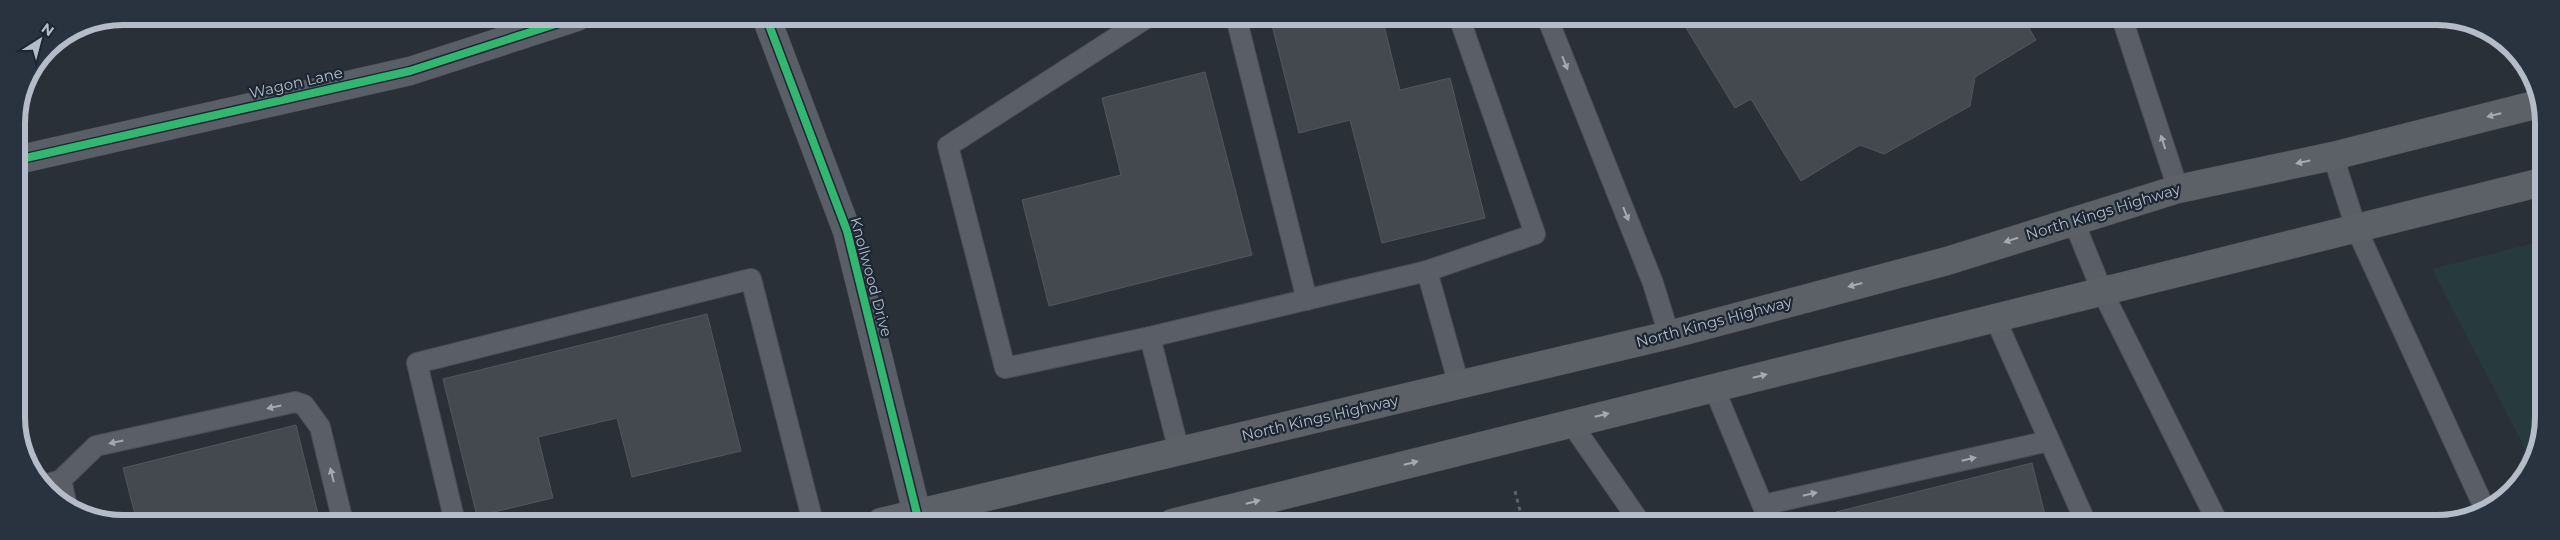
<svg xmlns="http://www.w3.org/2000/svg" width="2560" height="540" font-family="Montserrat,sans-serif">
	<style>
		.green { fill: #273a3e }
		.building { fill: #444950; stroke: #52575f }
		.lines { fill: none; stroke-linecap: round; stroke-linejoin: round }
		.lane-casing { stroke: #484c53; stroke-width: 22 }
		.street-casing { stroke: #484c53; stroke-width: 29 }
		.primary-casing { stroke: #484c55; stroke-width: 29 }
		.path { stroke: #5d636a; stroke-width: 3; stroke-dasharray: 4 4; stroke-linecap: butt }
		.lane { stroke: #5a5e66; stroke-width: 20 }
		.street { stroke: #5a5e66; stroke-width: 28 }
		.primary { stroke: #5c6168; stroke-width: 28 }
		.cycleway-casing { stroke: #1d2633; stroke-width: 11 }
		.cycleway { stroke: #33b770; stroke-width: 8 }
		.oneway { fill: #a2a9b5 }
		.oneway2 { fill: #a2aab6 }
		.labels { text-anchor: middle; stroke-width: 4.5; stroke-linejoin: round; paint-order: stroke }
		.street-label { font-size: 15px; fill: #b4bcc9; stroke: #1d2633 }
		.rim { fill: none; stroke: #b4bcc9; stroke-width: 6 }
	</style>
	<rect width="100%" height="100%" fill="#2a3038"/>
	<path class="green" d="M2542,241V438L2530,458L2432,269Z"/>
	<g class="building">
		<path d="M1270,17H1382L1400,90L1450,78L1485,218L1382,243L1350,120L1299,133Z"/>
		<path d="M1680,18H2023L2036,40L1975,77L1970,106L1884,154L1860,145L1801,181L1751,99L1735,108Z"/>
		<path d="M1205,72L1252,255L1049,306L1022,200L1121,175L1102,98Z"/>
		<path d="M707,314L741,451L632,477L617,418L538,437L553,498L477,516L443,379Z"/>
		<path d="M296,425L320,522H137L123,468Z"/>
		<path d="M2032,463L2047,523H1839L1836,512Z"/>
	</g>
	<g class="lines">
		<g class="lane-casing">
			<g id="lane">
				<path d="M1148,17L948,146L1005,368L1150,337"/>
				<path d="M1236,17L1307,300"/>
				<path d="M1547,17L1653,283L1669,335"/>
				<path d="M2122,18L2178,189"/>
				<path d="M2333,156L2356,228L2484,507"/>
				<path d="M2074,222L2102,291L2218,523"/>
				<path d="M1427,271L1535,234L1459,17"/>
				<path d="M1995,318L2086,523"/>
				<path d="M1714,388L1770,523"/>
				<path d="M1571,423L1637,518L1638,523"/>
				<path d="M1179,451L1150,337L1427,271L1459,385"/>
				<path d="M61,480L96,446L295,402L304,405L320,427L343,522"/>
				<path d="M44,485L61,480L66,502"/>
				<path d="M1763,505L2049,441"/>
				<path d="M455,522L417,363L751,279L813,522"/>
			</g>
		</g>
		<g class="street-casing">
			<g id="street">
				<path d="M766,17L847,231L919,522"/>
				<path d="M17,160L410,71L577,17"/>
			</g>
		</g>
		<g class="primary-casing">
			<g id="primary">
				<path d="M881,522L1669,335L1947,261L2178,189L2333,156L2542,103"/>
				<path d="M1172,523L2542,182"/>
			</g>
		</g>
		<path class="path" d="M1515,491L1523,523"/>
		<use href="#lane" class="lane"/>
		<use href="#street" class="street"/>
		<use href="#primary" class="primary"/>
		<g class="cycleway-casing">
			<g id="cycleway">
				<path d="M766,17L847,231L919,522"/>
				<path d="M17,160L410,71L577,17"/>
			</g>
		</g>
		<use href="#cycleway" class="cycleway"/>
	</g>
	<defs><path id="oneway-solid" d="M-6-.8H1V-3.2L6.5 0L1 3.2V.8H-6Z" transform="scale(1.25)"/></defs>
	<g class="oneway">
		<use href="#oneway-solid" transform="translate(1565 63) rotate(68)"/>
		<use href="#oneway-solid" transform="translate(2163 142) rotate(-108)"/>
		<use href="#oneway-solid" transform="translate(1626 214) rotate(68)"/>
		<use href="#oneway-solid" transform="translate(274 407) rotate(168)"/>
		<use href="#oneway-solid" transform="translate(116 442) rotate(168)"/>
		<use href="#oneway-solid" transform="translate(1969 459) rotate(-13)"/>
		<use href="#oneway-solid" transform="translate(332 475) rotate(-104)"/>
		<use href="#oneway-solid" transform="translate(1810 494) rotate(-13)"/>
	</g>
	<g class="oneway2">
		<use href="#oneway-solid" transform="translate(2494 115) rotate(166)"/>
		<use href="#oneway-solid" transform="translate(2303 162) rotate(168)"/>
		<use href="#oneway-solid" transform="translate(2011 240) rotate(163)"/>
		<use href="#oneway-solid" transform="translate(1855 285) rotate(165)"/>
		<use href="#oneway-solid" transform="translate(1760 376) rotate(-14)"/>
		<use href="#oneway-solid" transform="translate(1602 415) rotate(-14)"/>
		<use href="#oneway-solid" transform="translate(1411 463) rotate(-14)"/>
		<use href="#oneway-solid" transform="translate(1253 502) rotate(-14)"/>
	</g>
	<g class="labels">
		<g class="street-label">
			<text transform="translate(296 83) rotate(-13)" y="5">Wagon Lane</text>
			<text transform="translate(2103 212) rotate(-17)" y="5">North Kings Highway</text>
			<text transform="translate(871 277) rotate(75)" y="5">Knollwood Drive</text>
			<text transform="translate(1714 322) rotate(-15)" y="5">North Kings Highway</text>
			<text transform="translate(1320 418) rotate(-13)" y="5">North Kings Highway</text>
		</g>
	</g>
	<path d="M0 0H2560V540H0ZM123 25H2437A98 98 0 0 1 2535 123V417A98 98 0 0 1 2437 515H123A98 98 0 0 1 25 417V123A98 98 0 0 1 123 25Z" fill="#29323f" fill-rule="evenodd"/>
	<path class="rim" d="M123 25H2437A98 98 0 0 1 2535 123V417A98 98 0 0 1 2437 515H123A98 98 0 0 1 25 417V123A98 98 0 0 1 123 25Z"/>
	<g transform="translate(40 40) rotate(36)" stroke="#1d2633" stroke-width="4" paint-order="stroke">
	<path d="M0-4L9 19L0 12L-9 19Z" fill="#b4bcc9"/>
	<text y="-8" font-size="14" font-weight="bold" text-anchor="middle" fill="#b4bcc9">N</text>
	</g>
</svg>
